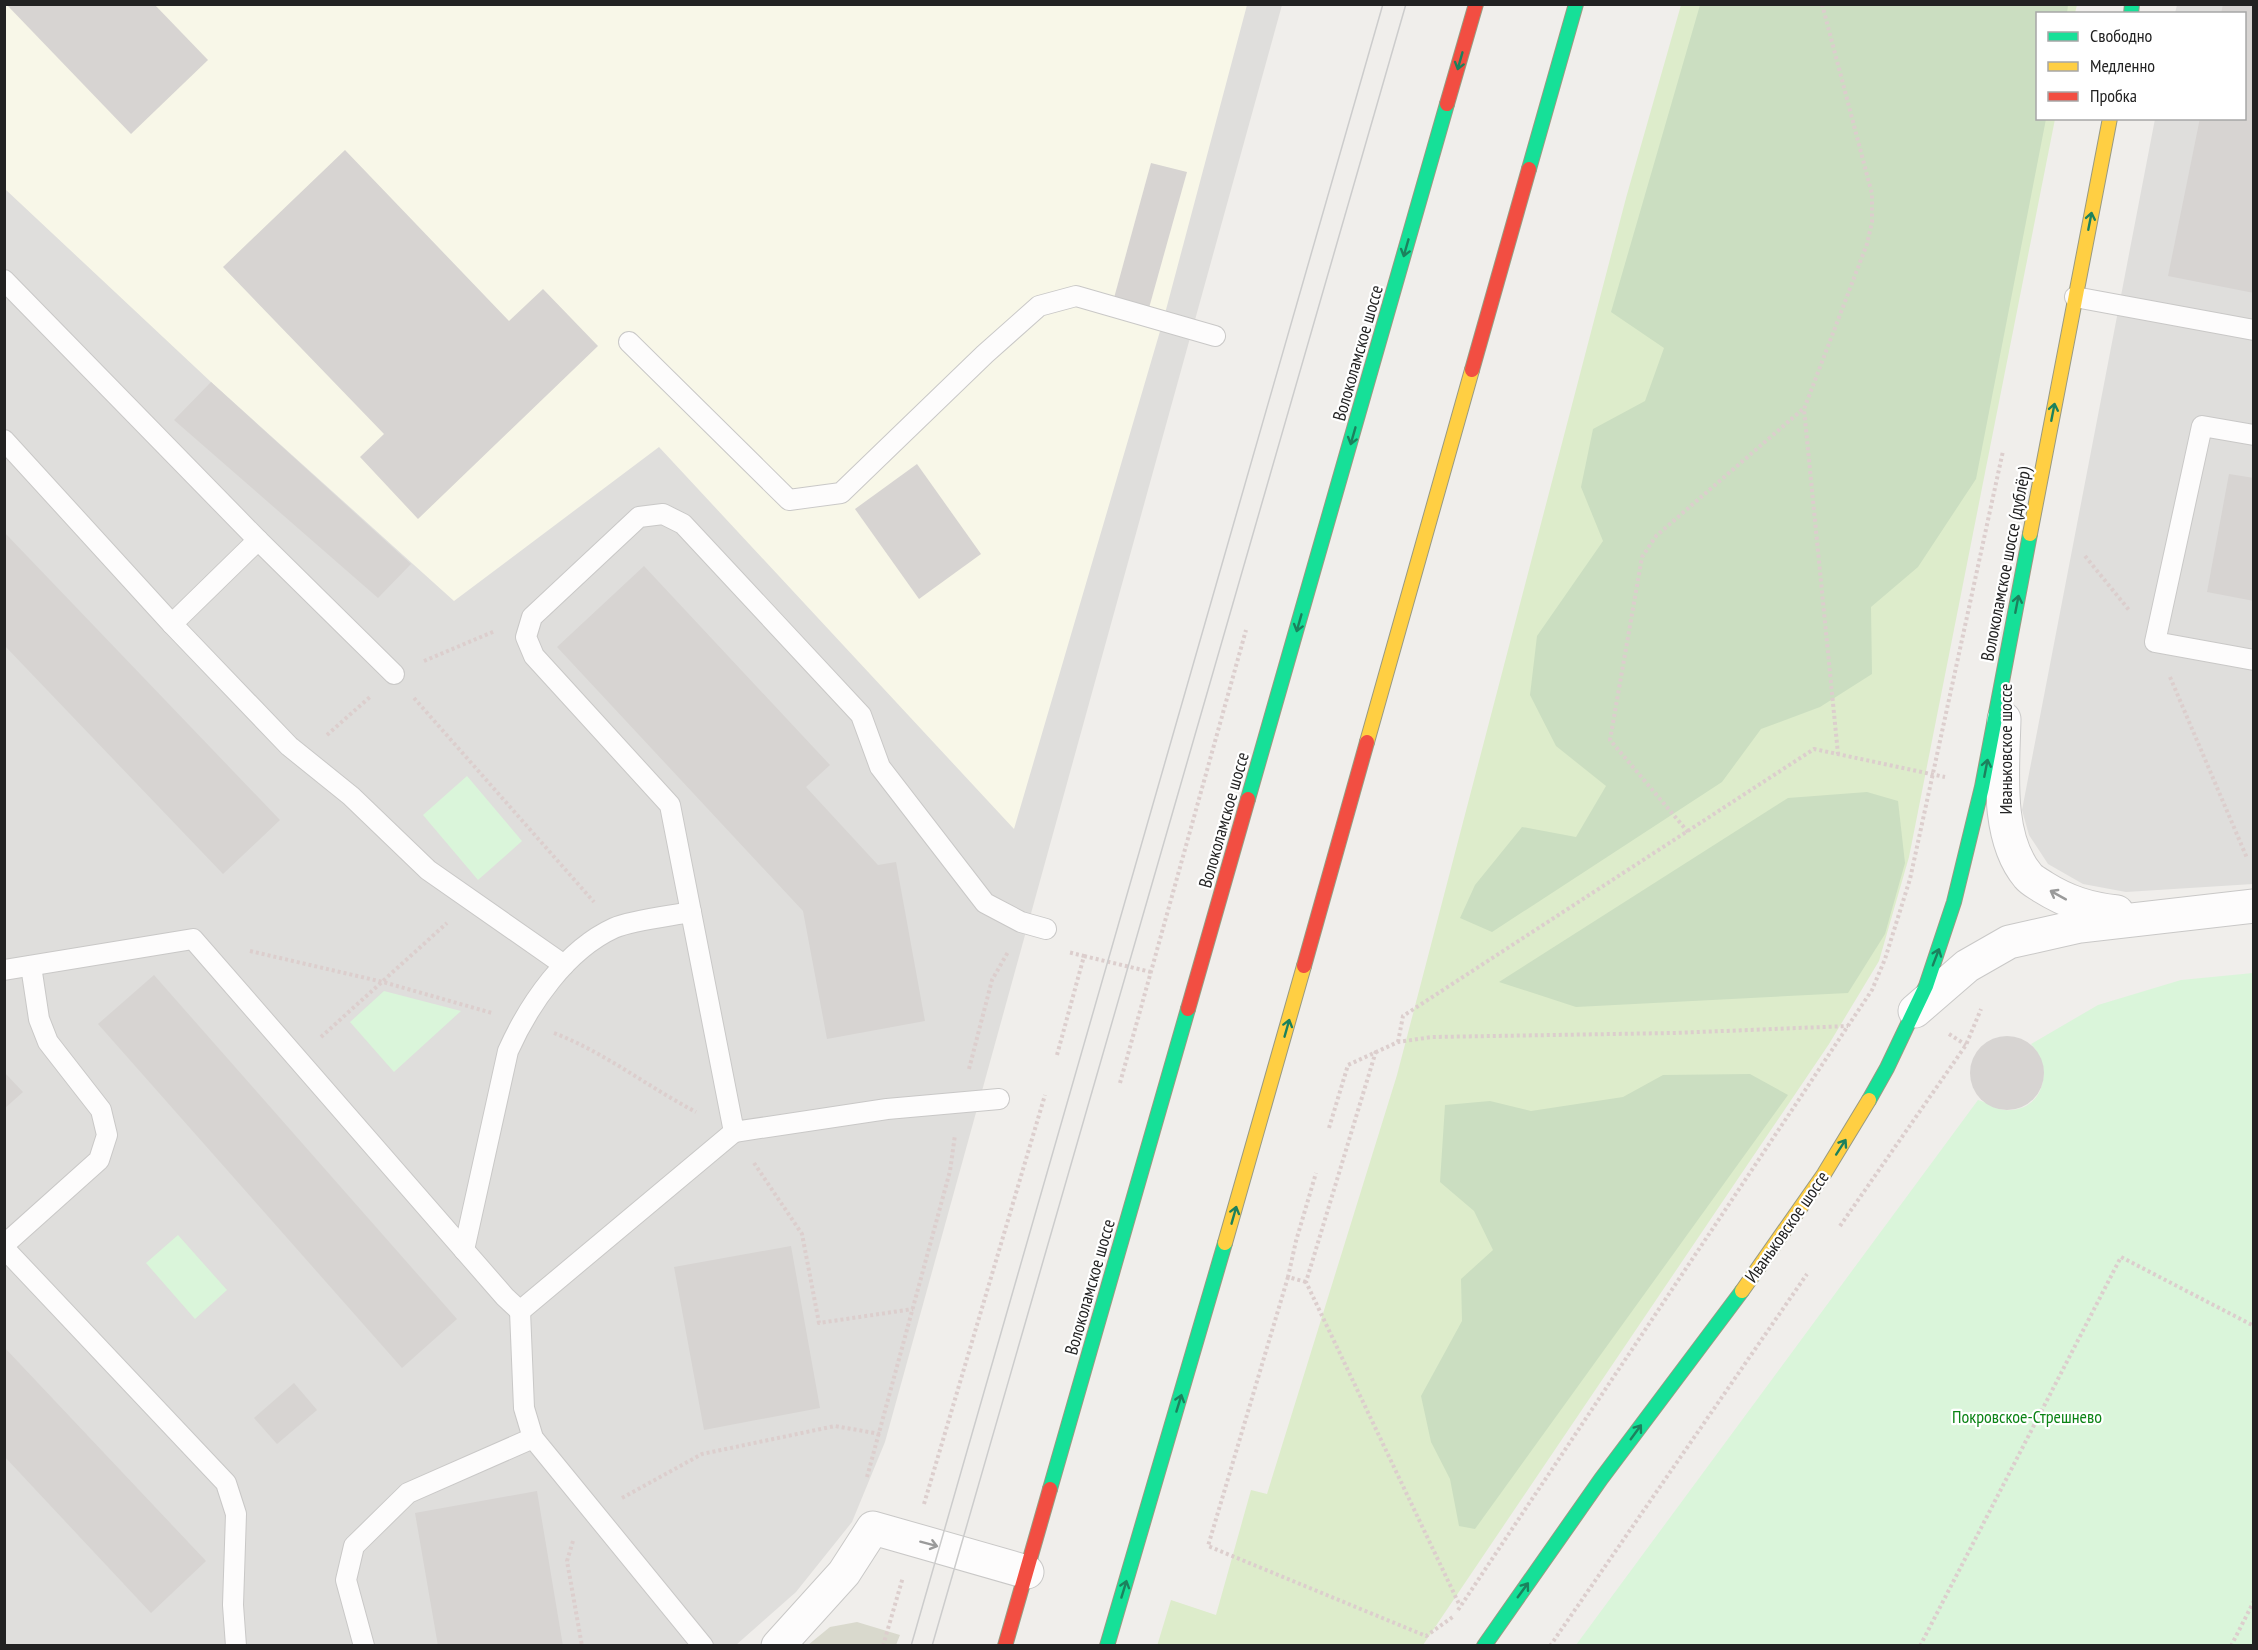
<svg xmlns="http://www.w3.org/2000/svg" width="2258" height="1650" font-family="'PT Sans Narrow',sans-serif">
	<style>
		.residential { fill: #dfdedc }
		.education { fill: #f8f7e8 }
		.construction { fill: #d9d9cd }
		.grass { fill: #ddeccb }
		.forest { fill: #cbdec1 }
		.park { fill: #daf5da }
		.building { fill: #d7d4d2 }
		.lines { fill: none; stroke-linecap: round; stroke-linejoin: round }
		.lane-casing { stroke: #c9c8c7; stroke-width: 22 }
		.street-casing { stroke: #c9c8c7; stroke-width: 35 }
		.fast-casing { stroke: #999a82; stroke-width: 16 }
		.slow-casing { stroke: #999a82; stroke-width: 16 }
		.jam-casing { stroke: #999a82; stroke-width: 16 }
		.path { stroke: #dccecd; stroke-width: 4; stroke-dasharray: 3 3; stroke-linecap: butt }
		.lane { stroke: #fdfcfc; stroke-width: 20 }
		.street { stroke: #fdfcfc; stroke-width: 33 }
		.fast { stroke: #16e098; stroke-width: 14 }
		.slow { stroke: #ffcf43; stroke-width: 14 }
		.jam { stroke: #f24e42; stroke-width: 14 }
		.tram { stroke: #ccc; stroke-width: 1.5 }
		.oneway { stroke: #1c815d }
		.oneway2 { stroke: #9a9a9a }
		.labels { text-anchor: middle; stroke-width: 4.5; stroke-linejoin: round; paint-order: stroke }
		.street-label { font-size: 18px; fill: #222; stroke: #fff }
		.park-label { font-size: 18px; fill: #0c8416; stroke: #fff }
	</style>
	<rect width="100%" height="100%" fill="#f0eeeb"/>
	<g class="residential">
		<path d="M5,5H1282L885,1442L852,1522L796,1592L736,1645L5,1646Z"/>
		<path d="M2177,5H2253V884L2126,892L2083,884L2048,864L2029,835L2022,810L2155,119L2244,118V14L2175,13Z"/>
	</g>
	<path class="education" d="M4,5H1247L1163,321L1014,829L659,447L454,601L211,382L5,189Z"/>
	<path class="construction" d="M857,1622L900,1635L896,1645H808L830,1627Z"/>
	<path class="grass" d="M1681,5H2077L2075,13L2038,14V118L2055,119L1909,857L1879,961L1829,1044L1423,1645L1157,1646L1171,1600L1216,1615L1251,1490L1267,1494L1397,1075L1626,198Z"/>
	<g class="forest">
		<path d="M1700,5H2068L2067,13L2038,14V118L2046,119L1976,479L1918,567L1871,607L1872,674L1820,707L1761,729L1722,782L1492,932L1460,918L1475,885L1522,827L1576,837L1606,786L1556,746L1530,695L1537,636L1603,541L1581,487L1593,429L1645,401L1664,348L1611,312Z"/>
		<path d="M1867,792L1898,801L1905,863L1885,934L1848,993L1576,1007L1499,982L1788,798Z"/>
		<path d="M1750,1074L1788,1095L1475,1529L1459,1526L1450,1479L1431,1442L1421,1396L1462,1321L1461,1279L1493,1250L1474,1211L1440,1182L1445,1105L1490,1101L1531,1111L1623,1097L1663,1075Z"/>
	</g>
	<g class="park">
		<path d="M467,776L522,841L478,880L423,815Z"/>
		<path d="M2253,973V1645H1576L1978,1100C1987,1102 1994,1109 2004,1110C2043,1113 2055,1070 2031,1044L2098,1005L2181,980Z"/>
		<path d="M384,991L461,1011L394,1072L350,1022Z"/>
		<path d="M178,1235L227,1290L195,1319L146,1263Z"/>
	</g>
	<g class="building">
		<path d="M6,4H154L208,60L131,134Z"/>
		<path d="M2223,4H2254V293L2168,276L2200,118H2244V14H2221Z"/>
		<path d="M345,150L509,321L543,289L598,346L418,519L360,457L384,434L223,267Z"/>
		<path d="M1151,163L1187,172L1149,308L1114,298Z"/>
		<path d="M211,382L411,564L378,598L174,420Z"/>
		<path d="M917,464L981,554L919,599L855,509Z"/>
		<path d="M2229,474L2254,478V601L2207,592Z"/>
		<path d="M4,532L280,820L223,874L4,645Z"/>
		<path d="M644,566L830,765L806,787L878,865L896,862L925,1021L827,1039L803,911L557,647Z"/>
		<path d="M154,975L457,1319L402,1368L98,1024Z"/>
		<circle cx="2007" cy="1073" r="37"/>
		<path d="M4,1072L23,1092L4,1109Z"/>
		<path d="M791,1246L820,1408L704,1430L674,1267Z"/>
		<path d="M4,1347L206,1561L151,1613L4,1456Z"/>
		<path d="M294,1383L317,1410L277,1444L254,1418Z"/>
		<path d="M537,1491L563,1646H438L415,1513Z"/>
	</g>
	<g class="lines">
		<g class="lane-casing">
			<g id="lane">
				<path d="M4,280L258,540L394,674"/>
				<path d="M2075,297L2254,330"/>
				<path d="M629,342L789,500L841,493L985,354L1039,306L1076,296L1215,336"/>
				<path d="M2254,435L2202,426L2155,642L2254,660"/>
				<path d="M4,440L172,624L258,540"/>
				<path d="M172,624L289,746L351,796L428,870L564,965"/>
				<path d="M4,970L193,939L505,1297L520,1311L734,1132"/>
				<path d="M999,1099L887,1109L734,1132L670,805L534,656L526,637L532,617L639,517L663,514L683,524L861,715L880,767L985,903L1021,922L1046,929"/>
				<path d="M4,1245L99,1160L107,1135L101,1110L48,1042L39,1019L31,966"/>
				<path d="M4,1248L226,1483L236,1514L233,1605L236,1646"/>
				<path d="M464,1250L508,1051C529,1004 566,950 614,928C632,920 670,916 691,912"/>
				<path d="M520,1311L524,1408L533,1438L703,1646"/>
				<path d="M364,1646L346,1580L354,1546L408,1493L533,1438"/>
			</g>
		</g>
		<g class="street-casing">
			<g id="street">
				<path d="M2004,719C2003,767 1995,837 2028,876C2032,881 2039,884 2043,887C2067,902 2089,909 2117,912"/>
				<path d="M1915,1011L1967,966L2009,942L2080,926L2254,906"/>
				<path d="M778,1646L844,1573L873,1528L1027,1572"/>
			</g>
		</g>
		<g class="fast-casing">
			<g id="fast">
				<path d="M2131,14L2132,4"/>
				<path d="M1529,169L1576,4"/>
				<path d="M1248,799L1447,104"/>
				<path d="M1869,1100L1887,1068L1926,986L1954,902L1982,787L2030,534"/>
				<path d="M1050,1489L1188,1009"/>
				<path d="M1107,1646L1225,1243"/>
				<path d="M1484,1646L1601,1479L1742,1291"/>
			</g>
		</g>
		<g class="slow-casing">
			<g id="slow">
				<path d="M2030,534L2110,118"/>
				<path d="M1367,742L1472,370"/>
				<path d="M1225,1243L1304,966"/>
				<path d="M1742,1291L1824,1174L1869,1100"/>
			</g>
		</g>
		<g class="jam-casing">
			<g id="jam">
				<path d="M1447,104L1476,4"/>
				<path d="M1472,370L1529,169"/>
				<path d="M1304,966L1367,742"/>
				<path d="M1188,1009L1248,799"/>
				<path d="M1005,1646L1050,1489"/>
			</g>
		</g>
		<g class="path">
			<path d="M1822,4L1872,194V222L1867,244L1804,409L1838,754"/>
			<path d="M2085,556L2129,610"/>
			<path d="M424,661L495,631"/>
			<path d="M2170,677L2247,858"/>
			<path d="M414,698L594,902"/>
			<path d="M327,735L371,696"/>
			<path d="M1688,832L1610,740L1642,557L1656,536L1803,409"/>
			<path d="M250,951L383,982L492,1013"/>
			<path d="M1084,956L1151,972"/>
			<path d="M554,1033C604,1052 648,1087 696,1112"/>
			<path d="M1949,1034L1966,1045"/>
			<path d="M321,1037L447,923"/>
			<path d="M1398,1042L1403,1016L1814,749L1945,777"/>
			<path d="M1376,1051L1306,1282L1460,1606"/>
			<path d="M1057,1055L1084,956L1068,952"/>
			<path d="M969,1069L992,980L1008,952"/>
			<path d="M1120,1083L1246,630"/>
			<path d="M1329,1128L1348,1065L1398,1042L1432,1037L1674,1033L1848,1026"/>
			<path d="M754,1163L802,1234L819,1323L913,1309"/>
			<path d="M1840,1226L1966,1045L1981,1009"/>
			<path d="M1288,1277L1208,1546L1426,1636L1454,1616"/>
			<path d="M1306,1282L1288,1277L1296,1241L1316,1173"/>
			<path d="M867,1477L950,1171L955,1135"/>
			<path d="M622,1498L702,1454L835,1426L880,1434"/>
			<path d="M924,1504L1045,1095"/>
			<path d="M573,1541L567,1561L582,1646"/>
			<path d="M1458,1610L1872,990L1885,959L1910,879L2003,451"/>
			<path d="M883,1646L903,1577"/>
			<path d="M1550,1646L1807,1274"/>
			<path d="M1920,1646L2121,1257L2254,1326"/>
			<path d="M2231,1646L2254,1601"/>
		</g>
		<use href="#lane" class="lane"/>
		<use href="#street" class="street"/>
		<use href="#fast" class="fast"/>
		<use href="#slow" class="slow"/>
		<use href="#jam" class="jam"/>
		<g class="tram">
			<path d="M911,1646L1383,4"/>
			<path d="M932,1646L1406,4"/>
		</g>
	</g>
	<defs><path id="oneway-shaft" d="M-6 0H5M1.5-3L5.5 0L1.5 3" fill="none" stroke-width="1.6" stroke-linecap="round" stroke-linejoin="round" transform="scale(1.5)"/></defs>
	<g class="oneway">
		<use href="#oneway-shaft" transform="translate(1460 61) rotate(106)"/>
		<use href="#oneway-shaft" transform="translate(2090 221) rotate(-79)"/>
		<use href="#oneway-shaft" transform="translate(1406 248) rotate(106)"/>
		<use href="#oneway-shaft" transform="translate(2053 412) rotate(-79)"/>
		<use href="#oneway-shaft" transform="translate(1353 436) rotate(106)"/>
		<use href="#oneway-shaft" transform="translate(2017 604) rotate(-79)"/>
		<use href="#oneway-shaft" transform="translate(1299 623) rotate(106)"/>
		<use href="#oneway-shaft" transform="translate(1986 768) rotate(-79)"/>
		<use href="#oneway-shaft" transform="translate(1936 957) rotate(-69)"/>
		<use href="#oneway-shaft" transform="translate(1287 1028) rotate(-74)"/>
		<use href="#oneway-shaft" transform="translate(1841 1147) rotate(-57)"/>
		<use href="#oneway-shaft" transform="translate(1234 1215) rotate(-74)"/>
		<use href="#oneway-shaft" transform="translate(1179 1403) rotate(-73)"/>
		<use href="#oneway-shaft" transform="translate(1636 1432) rotate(-54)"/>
		<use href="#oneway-shaft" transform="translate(1124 1589) rotate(-73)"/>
		<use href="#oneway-shaft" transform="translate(1523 1590) rotate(-54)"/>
	</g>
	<g class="oneway2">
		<use href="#oneway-shaft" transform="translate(2058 895) rotate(-151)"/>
		<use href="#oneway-shaft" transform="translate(929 1544) rotate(15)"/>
	</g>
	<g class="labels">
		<g class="street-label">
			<text transform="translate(1358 353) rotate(-74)" y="6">Волоколамское шоссе</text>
			<text transform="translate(2006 564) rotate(-79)" y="6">Волоколамское шоссе (дублёр)</text>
			<text transform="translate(2006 749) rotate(-90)" y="6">Иваньковское шоссе</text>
			<text transform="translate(1224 820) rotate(-74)" y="6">Волоколамское шоссе</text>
			<text transform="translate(1787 1227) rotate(-55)" y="6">Иваньковское шоссе</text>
			<text transform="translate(1090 1287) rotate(-74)" y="6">Волоколамское шоссе</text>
		</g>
		<g class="park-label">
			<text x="2027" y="1423">Покровское-Стрешнево</text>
		</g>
	</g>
	<rect width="2258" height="1650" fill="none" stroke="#222222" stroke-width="12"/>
	<rect x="2036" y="12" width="210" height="108" fill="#ffffff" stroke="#a7a7a7" stroke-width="1.5"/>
	<rect x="2048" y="32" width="30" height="9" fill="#16e098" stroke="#a7a7a7" stroke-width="1.5"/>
	<text x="2090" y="42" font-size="18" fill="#222222">Свободно</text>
	<rect x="2048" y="62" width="30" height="9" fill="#ffcf43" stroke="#a7a7a7" stroke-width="1.5"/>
	<text x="2090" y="72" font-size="18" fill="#222222">Медленно</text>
	<rect x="2048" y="92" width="30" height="9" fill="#f24e42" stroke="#a7a7a7" stroke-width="1.5"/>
	<text x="2090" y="102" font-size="18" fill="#222222">Пробка</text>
</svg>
